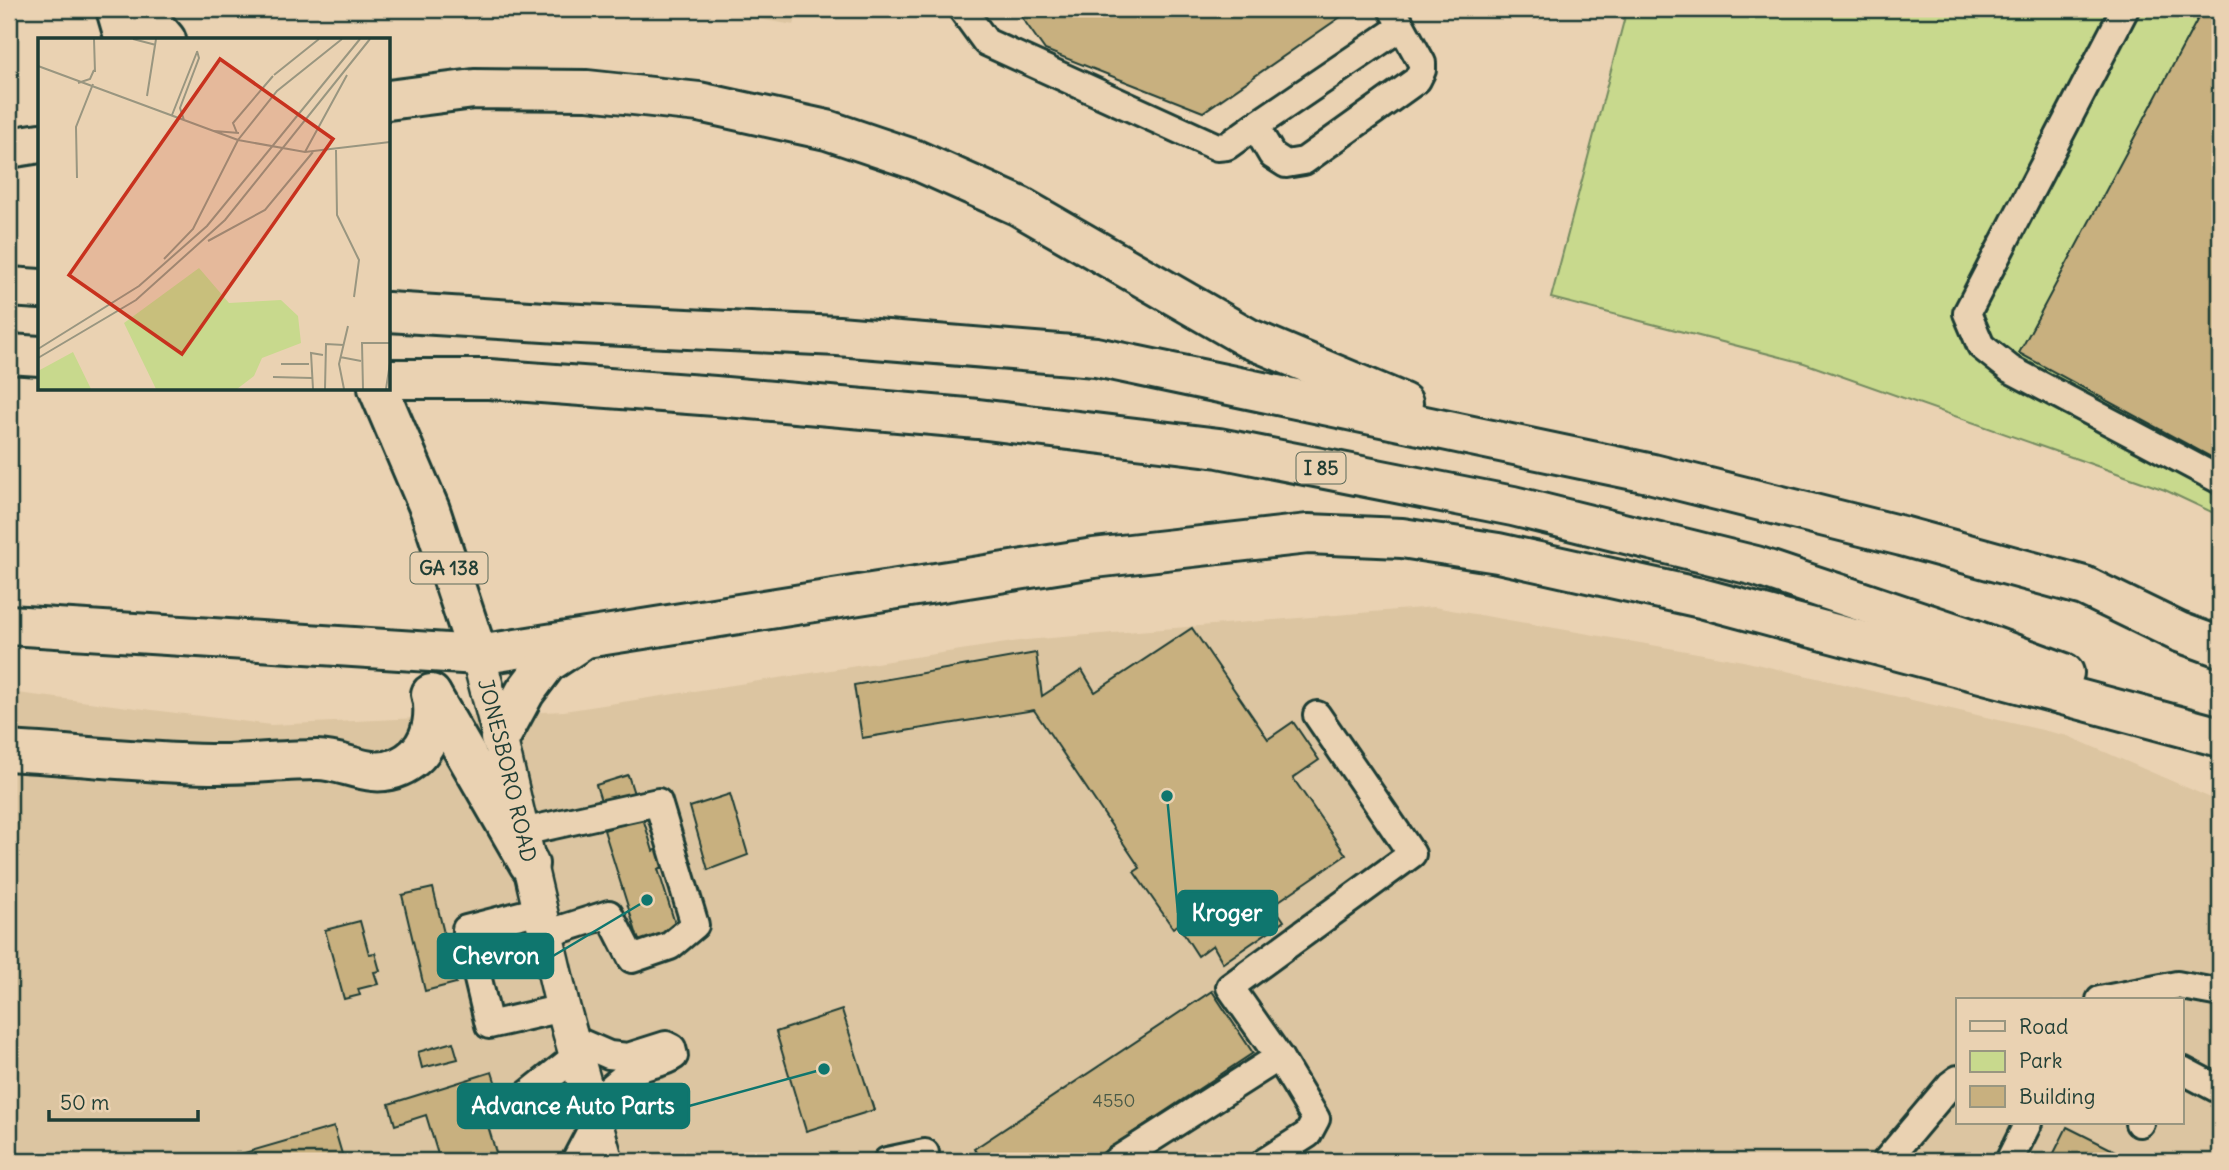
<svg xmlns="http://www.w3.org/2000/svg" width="2229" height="1170" font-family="Delius,sans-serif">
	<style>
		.built { fill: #dcc5a1; fill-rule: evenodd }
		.green { fill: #c8d98d; stroke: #748b60; stroke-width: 2 }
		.building { fill: #c8b07f; stroke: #1f3d34; stroke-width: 2 }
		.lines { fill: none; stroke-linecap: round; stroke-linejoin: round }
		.minor-casing { stroke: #1f3d34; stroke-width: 32 }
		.major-casing { stroke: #1f3d34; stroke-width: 38 }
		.highway-casing { stroke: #1f3d34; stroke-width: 44 }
		.minor { stroke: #ead2b2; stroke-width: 26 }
		.major { stroke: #ead2b2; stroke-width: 33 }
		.highway { stroke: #ead2b2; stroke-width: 38 }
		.labels { text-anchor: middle; stroke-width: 5; stroke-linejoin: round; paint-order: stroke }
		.number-label { font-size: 18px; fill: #495a47 }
		.shield { fill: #ead2b2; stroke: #5c6a5a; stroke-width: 2 }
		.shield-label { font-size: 19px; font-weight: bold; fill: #1f3d34 }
		.street-label { font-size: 21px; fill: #1f3d34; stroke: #ead2b2 }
		.inset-road { fill: none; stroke: #999680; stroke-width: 2 }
		.view { fill: #c8321e; fill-opacity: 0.15; stroke: #c8321e; stroke-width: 3.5 }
		.inset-edge { fill: none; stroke: #1f3d34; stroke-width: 3.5 }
		.leader { fill: none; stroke: #0f766e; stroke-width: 2.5 }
		.callout-dot { fill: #0f766e; stroke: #ead2b2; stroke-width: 2.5 }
		.callout { fill: #0f766e; stroke: #0f766e; stroke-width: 2.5 }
		.callout-label { font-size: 23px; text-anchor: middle; font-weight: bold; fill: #fff }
	</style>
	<rect width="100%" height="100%" fill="#ead2b2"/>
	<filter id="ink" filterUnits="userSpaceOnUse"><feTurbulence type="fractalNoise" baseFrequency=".0143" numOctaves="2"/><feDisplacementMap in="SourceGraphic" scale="14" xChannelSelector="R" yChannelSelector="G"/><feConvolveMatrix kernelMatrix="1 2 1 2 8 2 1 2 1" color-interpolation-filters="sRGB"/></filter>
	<g filter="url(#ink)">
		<g class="built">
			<path d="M699,9H799L794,25Z"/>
			<path d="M1434,607L1743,661L2068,736L2220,802V1161H9V692L271,725L564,711L1026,640ZM1958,1000H2182V1123H1958Z"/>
		</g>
		<path class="green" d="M1627,9H2220V516L2165,490L1804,363L1551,298Z"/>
		<g class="building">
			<path d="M1016,9H1352L1203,112L1045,50Z"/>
			<path d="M2203,9H2220V462L2019,353Z"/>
			<path d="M1192,628L1268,739L1293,722L1319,760L1293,778L1346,855L1273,905L1284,921L1223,963L1213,945L1198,956L1178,925L1173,928L1134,872L1140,868L1034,710L862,738L854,685L1036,653L1042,696L1082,670L1095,692Z"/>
			<path d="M628,775L636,800L604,810L596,785Z"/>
			<path d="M730,794L748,855L708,870L690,807Z"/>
			<path d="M643,818L653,851L665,846L670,865L658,869L677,930L640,945L604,830Z"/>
			<path d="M433,888L456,983L425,991L402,895Z"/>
			<path d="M360,921L369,954L375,953L380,971L374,972L378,984L358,989L360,995L344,999L325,930Z"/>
			<path d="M1212,991L1253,1053L1090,1161H982L974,1149Z"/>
			<path d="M842,1010L874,1110L806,1131L776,1032Z"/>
			<path d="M453,1042L458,1059L422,1068L418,1052Z"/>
			<path d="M492,1072L500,1097L481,1103L497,1156L480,1161H440L426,1115L395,1125L389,1104Z"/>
			<path d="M334,1127L344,1161H217Z"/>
			<path d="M2067,1127L2135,1161H2050Z"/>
		</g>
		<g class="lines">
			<g class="minor-casing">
				<g id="minor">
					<path d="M962,9L986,42L1217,147L1227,146L1255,126L1272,155L1286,164L1304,161L1417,80L1422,70V63L1392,9"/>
					<path d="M2125,9L1967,313L1981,346L2010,369L2220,480"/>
					<path d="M1255,126L1401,27"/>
					<path d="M522,832L658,802L695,925L670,946L632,959L609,914L546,934"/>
					<path d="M540,910L466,929L489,1025L563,1008"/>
					<path d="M2100,1000L2177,985L2220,993"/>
					<path d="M572,1039L609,1055L628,1057L666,1045L672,1048L674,1056C663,1064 648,1064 636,1070C619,1078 605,1094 591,1107"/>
					<path d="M2182,1070L2220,1090"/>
					<path d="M508,1110L576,1056"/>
					<path d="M2139,1123H2140"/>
					<path d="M575,1161L595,1123"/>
					<path d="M887,1161L925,1153"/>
					<path d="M1116,1161L1279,1057L1230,987L1412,854L1317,715"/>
					<path d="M1266,1161L1308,1134L1316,1119L1279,1057"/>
					<path d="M1886,1161L1950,1085L1958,1079"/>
					<path d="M2009,1161L2028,1123"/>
				</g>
			</g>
			<g class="major-casing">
				<g id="major">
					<path id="s1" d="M478,655L500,738L563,1008L606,1161"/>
				</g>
			</g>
			<g class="highway-casing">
				<g id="highway">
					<path d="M116,9L125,40"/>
					<path d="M140,9L166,40"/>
					<path d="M388,100L474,89L587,90L699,102L827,130L916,160L1019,206L1248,338L1403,403"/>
					<path d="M9,148L40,143"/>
					<path d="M9,287L40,289"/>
					<path d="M388,312L560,323L838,336L1096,357L1653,474L1902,536L2084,586L2179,632L2220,647"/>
					<path d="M9,354L40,356"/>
					<path d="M388,379H489L715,396L978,419L1219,448L1513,506L1756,566L1967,637L2064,673"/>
					<path d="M378,388L430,510L478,655"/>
					<path d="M9,625L478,655L1094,558L1308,534L1402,538L1498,553L1701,598L2220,737"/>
					<path d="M431,694L529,864"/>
					<path d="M500,738L525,692L547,663L579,642"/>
					<path d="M9,751C76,755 143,763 210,764C246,765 281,760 317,760C346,760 370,780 399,767C428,754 437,725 432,696"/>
				</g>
			</g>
			<use href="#minor" class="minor"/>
			<use href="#major" class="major"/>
			<use href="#highway" class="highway"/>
		</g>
	</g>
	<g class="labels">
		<g class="number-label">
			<text x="1114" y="1107">4550</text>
		</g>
		<g class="shield">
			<rect x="1296.5" y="452.5" width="49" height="31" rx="5"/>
			<rect x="410.5" y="552.5" width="77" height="31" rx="5"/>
		</g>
		<g class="shield-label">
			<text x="1321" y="475">I 85</text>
			<text x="449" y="575">GA 138</text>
		</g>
		<g class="street-label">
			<text dy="7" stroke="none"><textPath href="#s1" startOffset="119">JONESBORO ROAD</textPath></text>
		</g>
	</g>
	<g transform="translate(38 38)">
		<rect width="352" height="352" fill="#ead2b2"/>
		<path d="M161,230L191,265L243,262L260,278L263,305L224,320L216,338L199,351H118L86,285ZM35,314L53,351H0V333Z" fill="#c8d98d"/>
		<path class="inset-road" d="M56,1L57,34M95,1L118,7M0,28L200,102M236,37L281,1M40,45L52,41L56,32M109,58L118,1M134,77L159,14M146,82L142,70L161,20L159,13M176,93L201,95M199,95L195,85L235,38M200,102L267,114L352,104M298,112L299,177L321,222L316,259M267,114L309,37M39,140L38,89L55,46M170,203L227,172L275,114M126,221L155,191L200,102L239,53L304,1M0,311L101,248L169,188L322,1M302,319L323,323M0,320L98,262L187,182L332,1M243,326H271M235,339L274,340M275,351L273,315L285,317M287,351L288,306L306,307M306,351L301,326L310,288M325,351L324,305H352M348,351L352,325"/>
		<path class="view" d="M182,21L295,101L144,316L31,237Z"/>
		<rect width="352" height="352" class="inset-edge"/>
	</g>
	<path class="leader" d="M1167 796L1178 913M647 900L553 956M824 1069L689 1106"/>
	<g class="callout-dot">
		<circle cx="1167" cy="796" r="7"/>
		<circle cx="647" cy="900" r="7"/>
		<circle cx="824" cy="1069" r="7"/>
	</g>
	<g class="callout">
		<rect x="1178" y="891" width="99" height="44" rx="7"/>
		<rect x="438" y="934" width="115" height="44" rx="7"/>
		<rect x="458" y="1084" width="231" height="44" rx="7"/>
	</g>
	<g class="callout-label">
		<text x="1227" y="921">Kroger</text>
		<text x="496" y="964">Chevron</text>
		<text x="573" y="1114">Advance Auto Parts</text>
	</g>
	<rect width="2229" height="1170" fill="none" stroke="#ead2b2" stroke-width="35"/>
	<rect x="18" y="18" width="2194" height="1135" fill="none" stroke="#1f3d34" stroke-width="2.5" filter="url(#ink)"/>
	<rect x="1956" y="998" width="228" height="126" fill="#ead2b2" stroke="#999680" stroke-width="2"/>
	<rect x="1970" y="1021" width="35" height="10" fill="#ead2b2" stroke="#999680" stroke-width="2"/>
	<text x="2019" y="1034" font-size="21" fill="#1f3d34">Road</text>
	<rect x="1970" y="1051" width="35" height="21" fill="#c8d98d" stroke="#999680" stroke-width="2"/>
	<text x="2019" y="1068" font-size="21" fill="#1f3d34">Park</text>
	<rect x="1970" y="1086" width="35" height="21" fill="#c8b07f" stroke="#999680" stroke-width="2"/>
	<text x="2019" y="1104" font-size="21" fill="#1f3d34">Building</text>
	<path d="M49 1110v10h149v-10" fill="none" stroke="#1f3d34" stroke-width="3.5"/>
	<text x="60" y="1110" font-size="21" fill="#1f3d34" stroke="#ead2b2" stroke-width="5" paint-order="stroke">50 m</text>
</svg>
